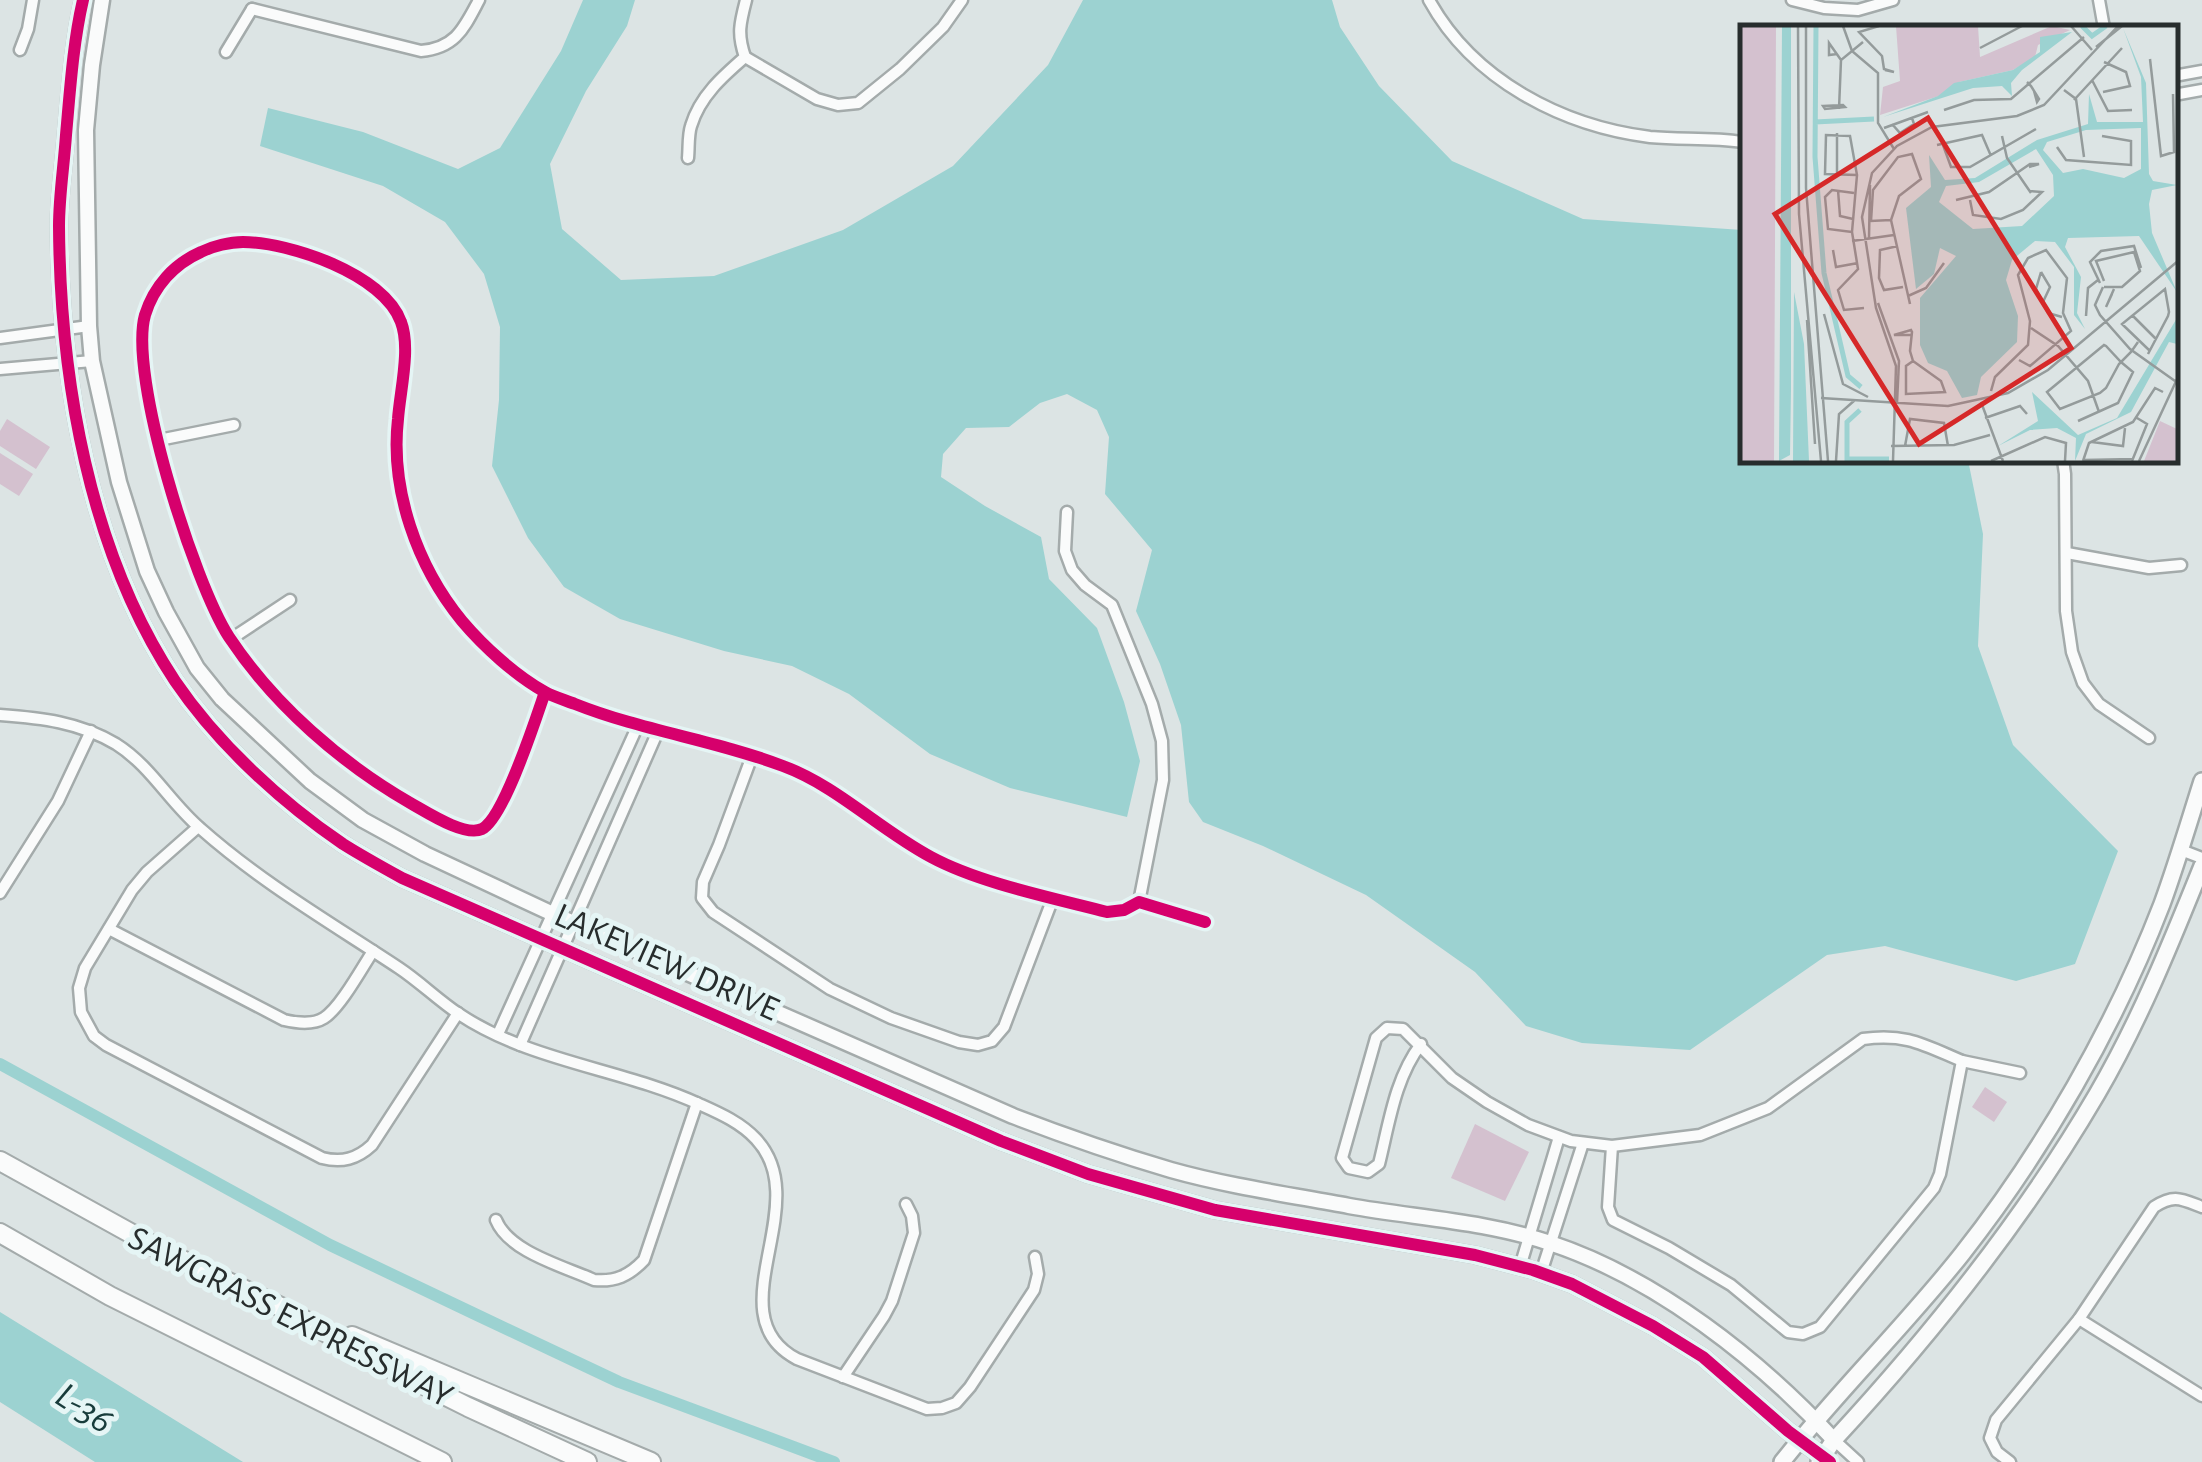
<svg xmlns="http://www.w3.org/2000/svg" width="2202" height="1462" font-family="'Alegreya Sans',sans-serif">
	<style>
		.green { fill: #d4c1cf }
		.water { fill: #9cd2d1 }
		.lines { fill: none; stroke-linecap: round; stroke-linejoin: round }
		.canal { stroke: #9cd2d1; stroke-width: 12 }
		.street-casing { stroke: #a4abab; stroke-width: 15 }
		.secondary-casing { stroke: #a4abab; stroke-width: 19 }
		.primary-casing { stroke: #a4abab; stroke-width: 20 }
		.highway-casing { stroke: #a4abab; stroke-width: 22 }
		.street { stroke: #fafbfb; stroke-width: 10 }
		.secondary { stroke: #fafbfb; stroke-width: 14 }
		.primary { stroke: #fafbfb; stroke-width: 15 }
		.highway { stroke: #fafbfb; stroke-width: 18 }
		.cycleway-casing { stroke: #e5f5f5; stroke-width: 19 }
		.cycleway { stroke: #d6006c; stroke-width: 12 }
		.labels { text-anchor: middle; stroke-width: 10; stroke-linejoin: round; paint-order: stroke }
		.street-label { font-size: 35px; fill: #272d2d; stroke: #e5f5f5 }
		.water-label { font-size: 38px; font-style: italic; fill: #183c3b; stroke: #e5f5f5 }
		.inset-river { fill: none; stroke: #9cd2d1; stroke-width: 5 }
		.inset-road { fill: none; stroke: #949b9b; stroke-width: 2.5 }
		.view { fill: #d62828; fill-opacity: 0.15; stroke: #d62828; stroke-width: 5 }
		.inset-edge { fill: none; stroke: #272d2d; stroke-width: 5 }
	</style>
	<rect width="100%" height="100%" fill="#dce4e4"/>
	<g class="green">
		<path d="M7,419L50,447L36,469L0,446V431Z"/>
		<path d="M0,453L33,474L19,496L0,484Z"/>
		<path d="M1985,1087L2007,1102L1994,1122L1972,1107Z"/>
		<path d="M1475,1124L1529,1152L1505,1201L1451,1178Z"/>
	</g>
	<g class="water">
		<path d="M583,0H635L627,26L586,91L550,164L562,229L621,280L714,276L843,230L953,166L1048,65L1083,0H1332L1340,27L1379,86L1452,161L1583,219L1742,230V460H1968L1983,534L1978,646L2013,745L2118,851L2075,964L2016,981L1885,946L1827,955L1690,1050L1582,1043L1526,1026L1475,972L1366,895L1263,846L1203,822L1189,802L1181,725L1160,664L1136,611L1152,550L1105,494L1109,437L1097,410L1067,394L1040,403L1009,427L966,428L943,454L941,477L985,506L1041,537L1049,579L1097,628L1124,702L1140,761L1127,817L1010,788L930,754L849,694L792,666L724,651L620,619L564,587L528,538L492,466L499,400L500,327L484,274L445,222L383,186L260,146L268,108L363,132L458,169L500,148L561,51Z"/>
		<path d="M0,1312L217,1446L243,1462H95L0,1402Z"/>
	</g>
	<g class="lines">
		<path class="canal" d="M0,1064L330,1245L477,1315L619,1382L834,1462"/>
		<g class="street-casing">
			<g id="street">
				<path d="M1429,0C1473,80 1562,126 1650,137C1681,140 1711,137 1742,142"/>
				<path d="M1792,0L1824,8L1858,10L1893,0"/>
				<path d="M2099,0L2104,28"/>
				<path d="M252,9L421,51C456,48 464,28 479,0"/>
				<path d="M20,50L28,29L33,0"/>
				<path d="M226,52L252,9"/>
				<path d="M745,57L817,99L838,105L858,103L900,69L943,27L962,0"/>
				<path d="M2174,76L2202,71"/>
				<path d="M2174,95L2202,90"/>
				<path d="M688,158C689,148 688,135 691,126C700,96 723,76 745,57C737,34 740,23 746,0"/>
				<path d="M0,338L89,326"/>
				<path d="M0,369L92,361"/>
				<path d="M159,440L234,425"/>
				<path d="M2063,460L2065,474L2066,611L2072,652L2083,683L2099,704L2149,738"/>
				<path d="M1067,512L1065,551L1072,570L1085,585L1112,605L1152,704L1162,741L1163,780L1139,902"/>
				<path d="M2067,553L2149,568L2181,565"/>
				<path d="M231,639L290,600"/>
				<path d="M545,692C536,718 504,818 482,829C465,837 428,813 412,804C342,764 274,705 229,637C194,583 128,375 145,315C154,286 174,264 201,252C213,246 230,242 243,242C289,242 384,274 401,322C411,348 400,391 398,419C390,490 417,566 462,621C484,647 515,675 545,692C554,697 565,700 575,704C643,731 715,740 783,766C837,786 880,830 931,857C979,883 1053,898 1107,912L1124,910L1139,902L1205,922"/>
				<path d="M0,715C41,718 79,722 116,744C151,766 170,803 201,829C262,883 331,923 399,968C420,982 438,1000 459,1014C531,1062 620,1068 699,1104C719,1113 740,1122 756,1139C817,1204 713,1315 797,1359L927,1409L942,1408L956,1403L970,1387L1034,1290L1038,1274L1035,1257"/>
				<path d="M752,756L719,845L703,882L702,898L713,912L830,989L891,1018L959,1042L978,1045L992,1041L1004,1027L1053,898"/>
				<path d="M198,827L147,872L132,890L85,968L79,988L81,1012L94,1036L106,1045L322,1158C342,1163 357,1159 372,1145L458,1013"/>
				<path d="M2181,850L2202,858"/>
				<path d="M0,893L58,801L91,731"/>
				<path d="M109,929L284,1020C297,1023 313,1025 324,1018C340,1008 362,968 373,951"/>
				<path d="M498,1034L638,725"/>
				<path d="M1421,1044C1395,1078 1389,1124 1379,1164L1368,1172L1349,1168L1342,1158L1376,1038L1387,1028L1403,1029L1452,1078L1487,1102L1528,1125L1571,1141L1612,1146L1700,1135L1768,1108L1863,1039C1906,1033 1924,1045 1962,1061L1940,1174L1934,1188L1820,1327L1803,1334L1788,1332L1731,1285L1669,1248L1613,1220L1608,1207L1612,1146"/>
				<path d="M520,1045L658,731"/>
				<path d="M1962,1061L2020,1073"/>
				<path d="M496,1220C509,1252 563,1266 594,1280C615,1282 629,1276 644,1260L697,1103"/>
				<path d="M1520,1267L1559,1137"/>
				<path d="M1541,1273L1583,1143"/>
				<path d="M2079,1319L2202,1396"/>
				<path d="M843,1377L884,1316L892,1301L914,1233L912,1216L906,1204"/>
				<path d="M1834,1440L1858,1462"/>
				<path d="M2010,1462L1997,1452L1990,1438L1996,1420L2079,1319L2154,1207C2174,1194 2181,1199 2202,1207"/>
			</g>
		</g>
		<g class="secondary-casing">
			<g id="secondary">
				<path d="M83,0C73,43 70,91 66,135C64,165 59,196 59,226C60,379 89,551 175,681C217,743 281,802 343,844C362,856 382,867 402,878L1001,1141L1088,1174L1215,1210L1475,1255L1533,1270L1572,1284L1653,1326L1703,1357L1788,1431L1823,1457"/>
				<path d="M102,0L92,65L86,130L89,326L92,361L119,482L147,571L166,612L197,668L222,699L310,781L363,820L425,854L553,914L1013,1116C1065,1136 1117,1154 1171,1170C1228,1186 1290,1195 1349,1206C1416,1218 1485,1221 1550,1243C1656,1278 1759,1359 1834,1440"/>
			</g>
		</g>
		<g class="primary-casing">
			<g id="primary">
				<path d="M1782,1462C1839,1390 1905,1326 1962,1254C2043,1151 2115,1026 2162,904C2177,863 2189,822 2202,781"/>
				<path d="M1819,1462L1834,1440C1932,1334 2024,1219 2097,1094C2139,1022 2171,943 2202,866"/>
			</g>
		</g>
		<g class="highway-casing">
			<g id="highway">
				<path d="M0,1161L161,1250L287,1310L370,1358L468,1407L587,1462"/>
				<path d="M0,1233L110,1296L442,1462"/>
				<path d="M352,1336L651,1462"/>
			</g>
		</g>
		<use href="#street" class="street"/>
		<use href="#secondary" class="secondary"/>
		<use href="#primary" class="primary"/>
		<use href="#highway" class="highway"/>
		<g class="cycleway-casing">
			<g id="cycleway">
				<path d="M83,0C73,43 70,91 66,135C64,165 59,196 59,226C60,379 89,551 175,681C217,743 281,802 343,844C362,856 382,867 402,878L1001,1141L1088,1174L1215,1210L1475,1255L1533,1270L1572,1284L1653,1326L1703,1357L1788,1431L1830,1462"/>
				<path d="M545,692C536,718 504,818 482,829C465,837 428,813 412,804C342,764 274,705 229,637C194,583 128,375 145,315C154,286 174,264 201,252C213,246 230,242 243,242C289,242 384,274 401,322C411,348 400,391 398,419C390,490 417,566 462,621C484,647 515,675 545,692C554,697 565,700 575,704C643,731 715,740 783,766C837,786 880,830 931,857C979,883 1053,898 1107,912L1124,910L1139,902L1205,922"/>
			</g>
		</g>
		<use href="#cycleway" class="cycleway"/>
	</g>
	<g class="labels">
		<g class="street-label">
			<text transform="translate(667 961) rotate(24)" y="12">LAKEVIEW DRIVE</text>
			<text transform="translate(291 1316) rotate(27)" y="12">SAWGRASS EXPRESSWAY</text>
		</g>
		<g class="water-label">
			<text transform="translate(85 1407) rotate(33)" y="13">L-36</text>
		</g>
	</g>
	<g transform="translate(1740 25)">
		<rect width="438" height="438" fill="#dce4e4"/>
		<path d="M0,1H36L34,436H0ZM156,1H238L240,32L312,1L330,5L298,20L295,32L273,45L219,57L199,71L140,90L143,62L160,56ZM420,396L437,404V436H404Z" fill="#d4c1cf"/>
		<path d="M42,1H51V364L50,430L39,436ZM383,3L406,58L409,149L413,156L437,160L412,165L409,179L412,208L437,267L399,211L328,213L325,222L341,252L337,288L345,304L334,290V242L315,217L295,216L272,235L266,255L278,291L277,317L241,352L237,370L222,373L207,346L188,338L180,320V273L216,231L200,223L194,249L176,264L166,183L191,162L189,130L205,155L235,153L297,115L348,99L349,69L357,97H403L401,52ZM401,103V144L384,153L343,144L323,148L303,125L307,117L346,105ZM296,124L313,150L314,171L282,201L233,204L199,177L206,161L239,157ZM332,7L282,45L271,58L272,71L262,61L233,63L143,92L198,71L214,58L273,45L300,27V12ZM54,267L64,319L69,436H53ZM437,293V319L429,317L391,387L346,409L335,436L336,413L317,403L290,405L258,421L298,396L292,367L338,410L377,393Z" fill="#9cd2d1" fill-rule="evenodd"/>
		<path class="inset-river" d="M76,1L75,132L84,248L108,351L121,362M342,1L352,11L366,1M75,97L134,94M120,385L107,397V434H149"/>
		<path class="inset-road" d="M58,1L59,189L81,436M66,1V163L88,436M103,1L112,26L138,48V98L154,124M139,1L119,7L142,31L144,44L154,47L145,45M331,1L352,25M356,22L382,1M240,23L282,1M97,29L89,30V18L101,35M410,34L421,131L434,127L433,69M352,55L368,86L392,85M287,57L291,61L299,74L297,77L294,66M324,65L336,74L344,132M363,67L390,61L386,47L364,37M334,75L382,23M83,81L103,80L105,82L85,84ZM99,84L101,35L123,17M204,85L234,75L271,74L344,12M152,99L160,108L174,99L172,93M144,103L188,87M262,111L267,133L291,168M197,120L242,110L251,131M203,120L211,142H230L296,104M317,122L326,135L391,140V116L362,111M97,150V108M117,150L85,149L86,110L110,111L117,150L112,207L118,244L98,265L104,285L124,283M98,165L100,191L113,194M216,175L249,167L290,139H299L289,142M230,175L233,190L261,194L283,185L302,167L290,166M151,195L131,196L133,165L158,132L172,129L181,154L159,171L151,195L170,279M112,207L88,204L85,172L92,165L114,168M129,213L130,160M112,216L154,210M158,221L140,225L139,253L144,265L163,262M93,225L96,242L118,238M301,247L296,264L308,288L322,292M301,247L310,262L303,277M364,256L356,236L394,227L400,246L382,262H364M360,258L350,237L361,226L394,221L401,243M363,262L355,280L360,290L390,324L435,356M372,269L366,282L374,264M168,271L186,263L204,238M138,278L159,336L157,378M84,289L103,359L128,372M392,290L416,314M346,291L348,263L358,255M67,295L75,419M291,303L318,321L348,356L359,387M171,310H154L171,305L172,307L170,326L173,336L201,356L205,367L166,369V341L173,336M408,329L428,291L429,287L425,264L382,299L410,326M251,366L255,352L288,320L290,296L278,250L288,233L306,225L327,253L323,288L331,306L290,341L279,335M81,373L208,381L268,368L308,345L438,236M241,377L263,436M245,393L280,381L287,389M338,396L378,378L393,347L381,337L366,321L364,320L307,367L320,384L360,368L366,363L379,339L391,327L398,317M352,417L383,421L385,403M151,421L214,420L250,410M165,421L170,394L204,398L208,421M344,435L393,434M96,436L99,389L115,375M153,436L156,341L136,283L122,192L132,148L157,121L192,102L277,91L304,80L378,1M251,436L305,412L326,418L325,436M343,436L349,418L393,397L415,363L423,367M392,436L407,399L397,393M399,436L438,352"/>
		<path class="view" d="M188,93L331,323L179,419L35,189Z"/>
		<rect width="438" height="438" class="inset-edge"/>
	</g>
</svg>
